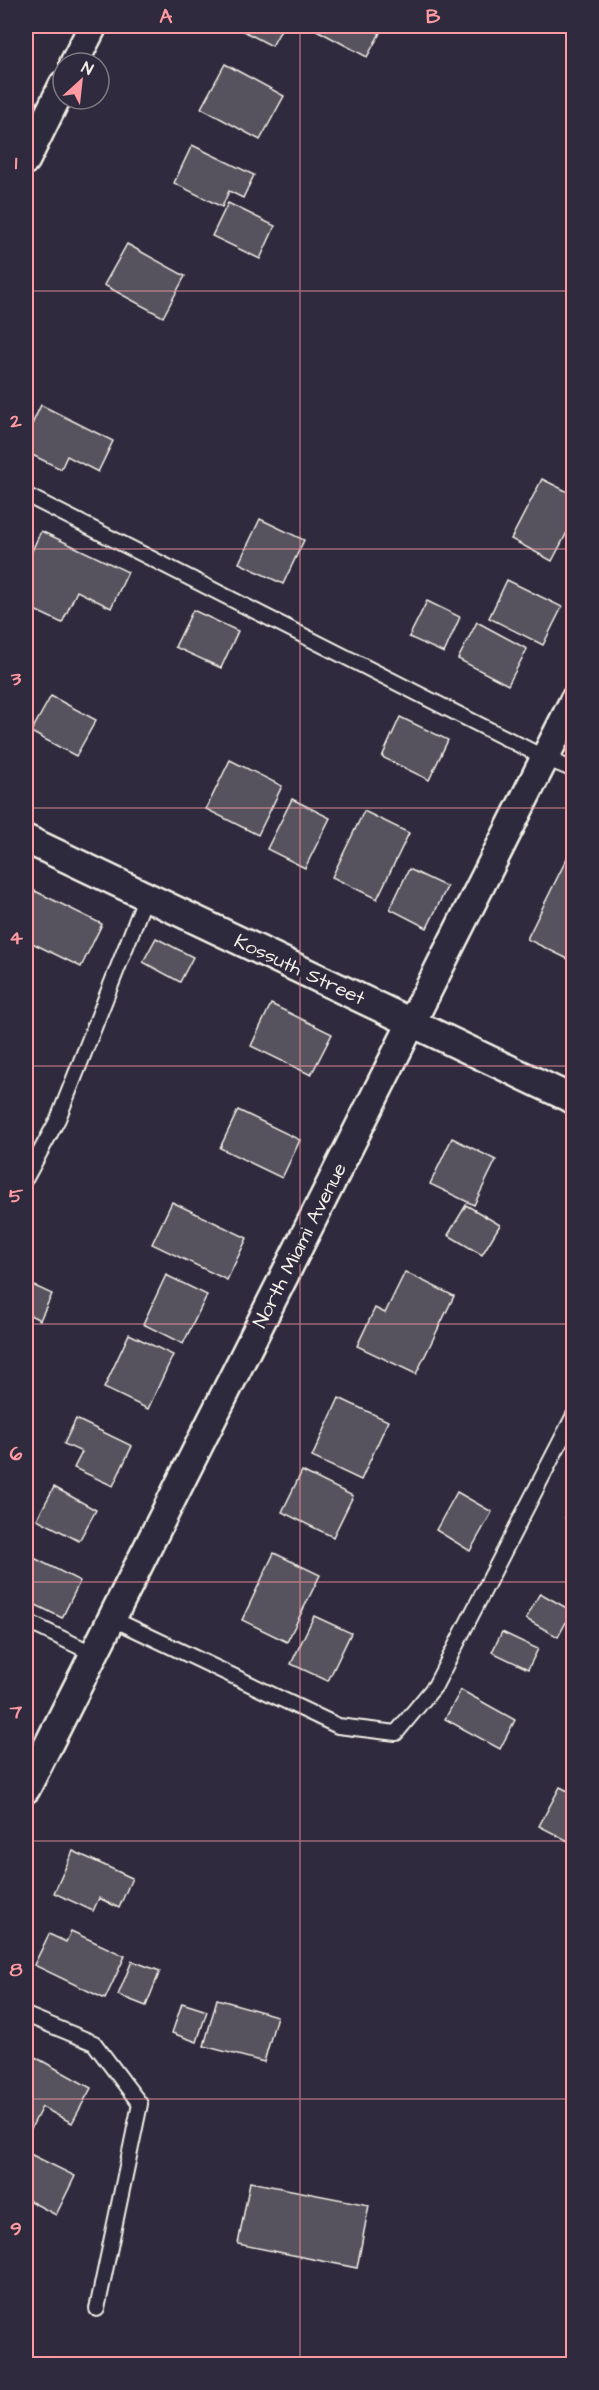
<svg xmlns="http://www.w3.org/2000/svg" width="599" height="2390" font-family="'Architects Daughter',sans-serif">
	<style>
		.building { fill: #56525f; stroke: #f4f1e8; stroke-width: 1.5 }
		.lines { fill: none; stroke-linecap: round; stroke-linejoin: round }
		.service-casing { stroke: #f4f1e8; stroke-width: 18 }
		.minor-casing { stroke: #f4f1e8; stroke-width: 32 }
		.service { stroke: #2f2a3d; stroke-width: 14 }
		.minor { stroke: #2f2a3d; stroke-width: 27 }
		.grid { fill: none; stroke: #ff9aa2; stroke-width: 1.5; stroke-opacity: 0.55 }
		.labels { text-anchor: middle; stroke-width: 6; stroke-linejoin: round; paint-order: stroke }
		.street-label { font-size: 20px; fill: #f4f1e8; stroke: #2f2a3d }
		.neatline { fill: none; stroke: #ff9aa2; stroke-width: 2 }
		.grid-label { font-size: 20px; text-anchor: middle; font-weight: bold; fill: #ff9aa2 }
	</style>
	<rect width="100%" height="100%" fill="#2f2a3d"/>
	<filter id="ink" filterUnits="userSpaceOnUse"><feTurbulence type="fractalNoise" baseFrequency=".0167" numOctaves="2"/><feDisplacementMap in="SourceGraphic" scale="12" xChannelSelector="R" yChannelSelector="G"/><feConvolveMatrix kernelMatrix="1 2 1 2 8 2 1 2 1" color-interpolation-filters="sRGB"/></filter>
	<g filter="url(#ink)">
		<g class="building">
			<path d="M234,26H283L272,46Z"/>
			<path d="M309,26H367L380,33L367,57Z"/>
			<path d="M225,64L284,96L260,140L201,108Z"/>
			<path d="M192,145L254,175L243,198L229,191L222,207L174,183Z"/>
			<path d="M228,203L275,226L260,259L212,236Z"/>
			<path d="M127,244L185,276L163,317L104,285Z"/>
			<path d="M41,405L113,441L98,472L67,456L61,469L26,452V437Z"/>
			<path d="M542,479L574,495V519L552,561L511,539Z"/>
			<path d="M260,519L304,540L283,584L239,563Z"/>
			<path d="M41,531L128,572L111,608L77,591L62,623L26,606V564Z"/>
			<path d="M507,580L562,607L543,645L489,618Z"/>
			<path d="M427,601L460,617L444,653L409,637Z"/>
			<path d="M193,610L238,631L221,668L175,647Z"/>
			<path d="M477,622L527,649L508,685L458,659Z"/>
			<path d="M51,696L96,720L76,756L31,732Z"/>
			<path d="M400,717L448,740L429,780L382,757Z"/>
			<path d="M230,760L282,786L258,835L206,809Z"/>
			<path d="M292,799L330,818L305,868L267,849Z"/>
			<path d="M364,811L409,833L377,899L332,877Z"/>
			<path d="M570,852L574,854V954L570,960L527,939Z"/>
			<path d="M409,869L447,887L427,928L390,909Z"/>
			<path d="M35,891L102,924L81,967L26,940V911Z"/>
			<path d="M156,938L193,957L180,982L143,962Z"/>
			<path d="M271,1004L332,1034L311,1075L251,1046Z"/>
			<path d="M238,1110L300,1140L282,1178L220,1148Z"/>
			<path d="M452,1138L496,1160L474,1205L430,1184Z"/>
			<path d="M172,1202L247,1238L227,1280L152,1244Z"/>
			<path d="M466,1205L500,1225L482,1255L448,1235Z"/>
			<path d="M405,1272L454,1296L416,1374L357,1346L375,1308L385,1313Z"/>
			<path d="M166,1275L207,1295L183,1344L143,1324Z"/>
			<path d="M26,1282L52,1294L40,1320L26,1313Z"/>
			<path d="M129,1334L173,1355L148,1409L104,1388Z"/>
			<path d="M339,1398L388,1421L361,1480L312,1457Z"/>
			<path d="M76,1419L132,1446L113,1486L74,1468L82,1452L64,1444Z"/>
			<path d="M302,1471L353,1496L333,1537L282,1512Z"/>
			<path d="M54,1487L96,1510L79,1541L37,1519Z"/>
			<path d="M457,1492L492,1512L470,1551L436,1530Z"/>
			<path d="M574,1499V1522L565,1518Z"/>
			<path d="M274,1553L320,1575L287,1642L242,1620Z"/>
			<path d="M26,1554L80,1581L62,1618L26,1600Z"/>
			<path d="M540,1593L572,1611L558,1637L526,1619Z"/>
			<path d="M314,1616L351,1633L328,1681L291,1664Z"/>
			<path d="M502,1632L538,1649L528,1669L492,1652Z"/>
			<path d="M461,1690L515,1720L500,1749L445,1719Z"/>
			<path d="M560,1787L574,1794V1844L539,1826Z"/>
			<path d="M73,1851L132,1878L119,1908L99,1898L93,1911L54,1893Z"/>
			<path d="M71,1931L125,1956L105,1999L34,1965L49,1934L66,1942Z"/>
			<path d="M132,1961L160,1971L146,2006L118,1995Z"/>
			<path d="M217,1999L277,2016L264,2062L204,2046Z"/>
			<path d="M182,2003L207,2011L197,2042L172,2033Z"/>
			<path d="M26,2052L91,2088L72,2123L42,2107L26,2138Z"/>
			<path d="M26,2152L75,2176L56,2215L26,2199Z"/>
			<path d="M250,2182L369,2205L357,2268L238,2244Z"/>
		</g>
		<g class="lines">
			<g class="service-casing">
				<g id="service">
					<path d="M26,495L545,758L574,770"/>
					<path d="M26,1178L58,1119L146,896"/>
					<path d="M111,1618L338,1726L396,1733L435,1686L574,1415"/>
					<path d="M26,1621L94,1654"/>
					<path d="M26,2015L94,2043L140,2104L97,2309"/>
				</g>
			</g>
			<g class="minor-casing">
				<g id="minor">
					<path d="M74,63L93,26"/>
					<path d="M26,160L63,85"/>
					<path d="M26,839L574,1100"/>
					<path d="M26,1789L574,700"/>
				</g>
			</g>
			<use href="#service" class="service"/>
			<use href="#minor" class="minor"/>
		</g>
	</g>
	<path class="grid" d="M300,26V2364M26,291H574M26,549H574M26,808H574M26,1066H574M26,1324H574M26,1582H574M26,1841H574M26,2099H574"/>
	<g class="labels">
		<g class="street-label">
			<text transform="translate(300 969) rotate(25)" y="7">Kossuth Street</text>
			<text transform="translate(299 1245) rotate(-63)" y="7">North Miami Avenue</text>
		</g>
	</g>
	<rect width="599" height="2390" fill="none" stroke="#2f2a3d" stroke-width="66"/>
	<g transform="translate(81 81) rotate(27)"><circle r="28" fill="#2f2a3d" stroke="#7e7a81" stroke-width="1.5"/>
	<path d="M0-4.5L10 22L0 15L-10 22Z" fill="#ff9aa2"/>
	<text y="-9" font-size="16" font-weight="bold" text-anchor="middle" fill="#f4f1e8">N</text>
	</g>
	<rect x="33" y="33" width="533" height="2324" class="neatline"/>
	<g class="grid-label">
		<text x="166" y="23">A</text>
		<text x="433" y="23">B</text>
		<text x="16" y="169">1</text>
		<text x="16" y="427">2</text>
		<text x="16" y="685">3</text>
		<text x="16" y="944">4</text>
		<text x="16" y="1202">5</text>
		<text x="16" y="1460">6</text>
		<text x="16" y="1718">7</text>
		<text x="16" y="1976">8</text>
		<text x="16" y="2235">9</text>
	</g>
</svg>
